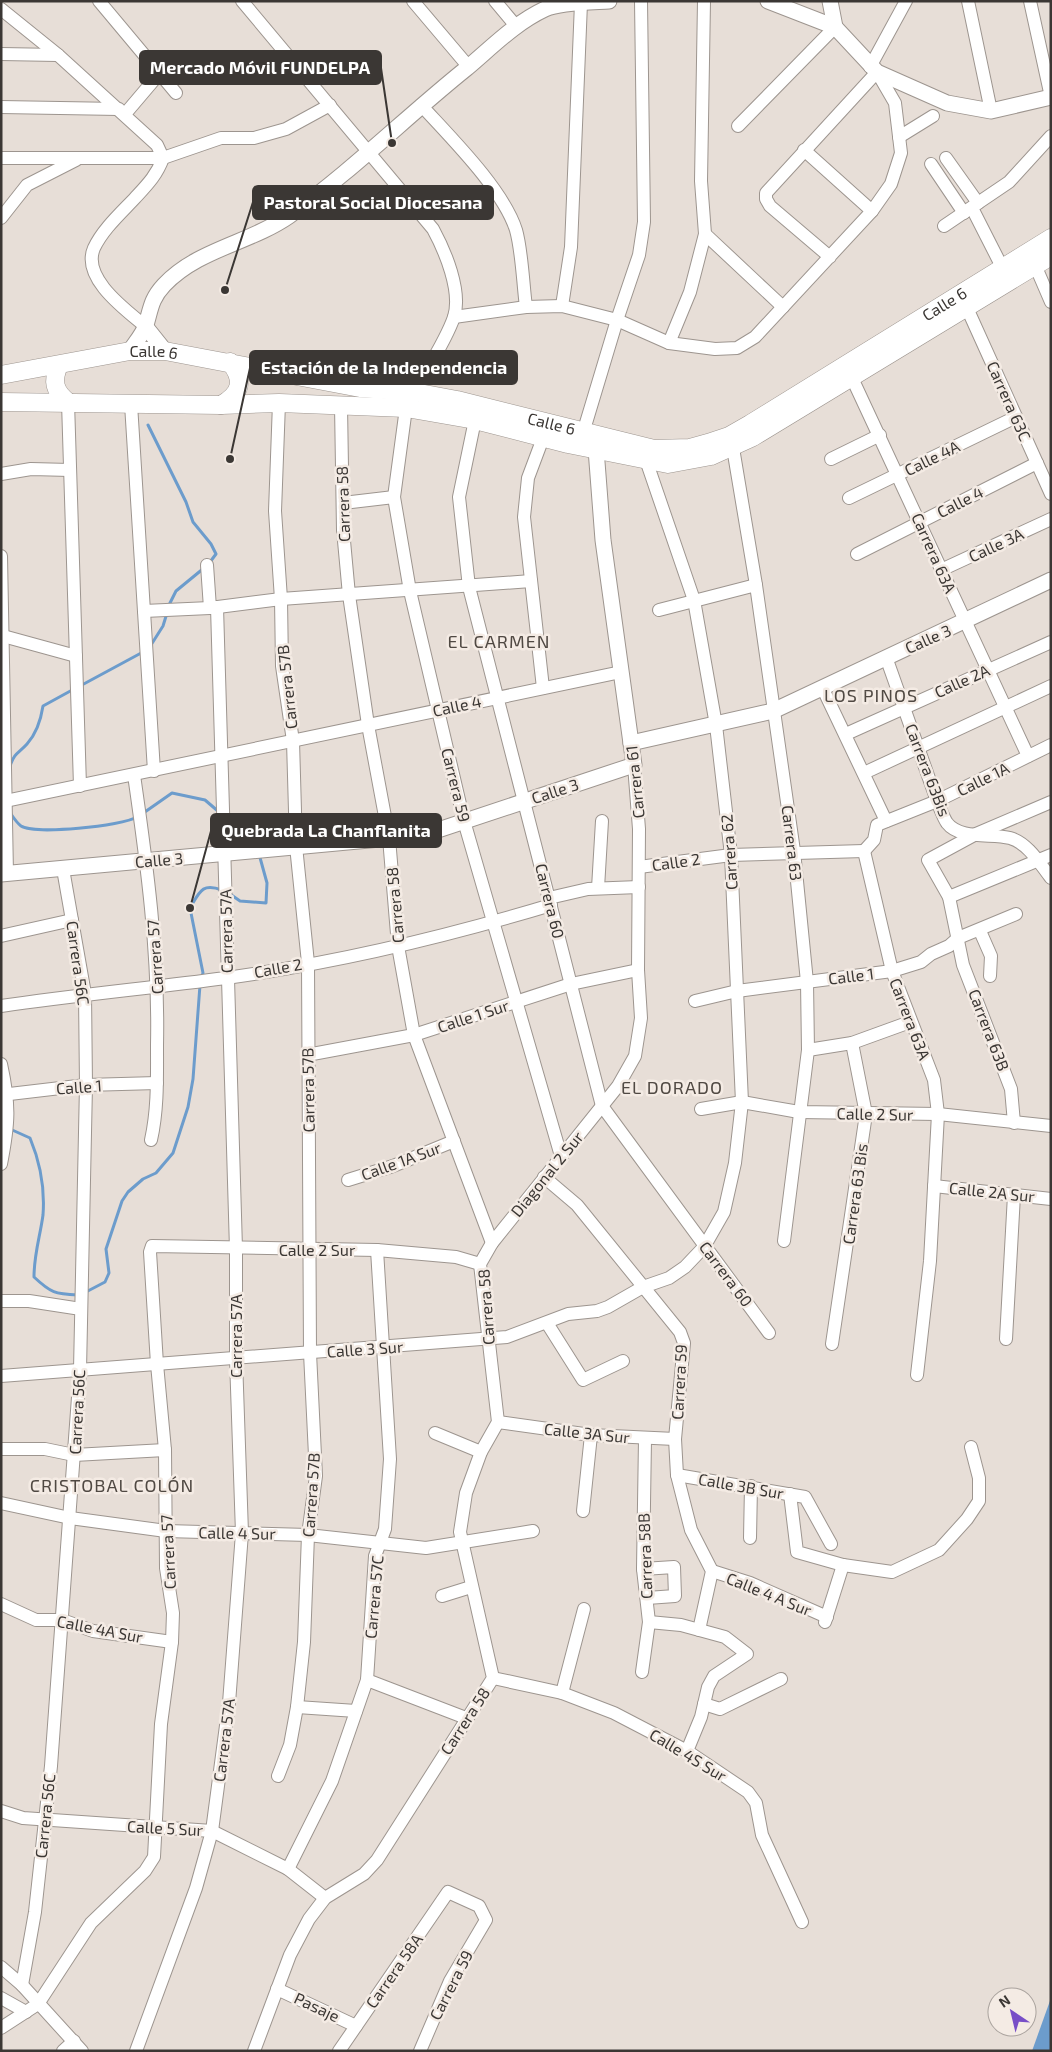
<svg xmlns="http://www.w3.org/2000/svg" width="1052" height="2052" font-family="'Exo 2',sans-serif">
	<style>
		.water { fill: #6c9ccc }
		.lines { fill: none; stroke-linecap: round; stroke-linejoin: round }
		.stream { stroke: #6c9ccc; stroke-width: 3 }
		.minor-casing { stroke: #9d958f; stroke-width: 14 }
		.major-casing { stroke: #9d958f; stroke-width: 17 }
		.highway-casing { stroke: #9d958f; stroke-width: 19 }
		.minor { stroke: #fff; stroke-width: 12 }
		.major { stroke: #fff; stroke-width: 15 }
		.highway { stroke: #fff; stroke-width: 18 }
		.labels { text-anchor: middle; stroke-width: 5; stroke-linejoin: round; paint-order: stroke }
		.street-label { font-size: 16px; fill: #3b3734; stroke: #f4ebe4 }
		.neighbourhood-label { font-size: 18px; letter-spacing: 1px; fill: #504943; stroke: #f4ebe4 }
		.leader { fill: none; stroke: #3b3734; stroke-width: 2 }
		.callout-dot { fill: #3b3734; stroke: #f4ebe4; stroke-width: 2 }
		.callout { fill: #3b3734; stroke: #3b3734; stroke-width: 2 }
		.callout-label { font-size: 18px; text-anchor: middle; font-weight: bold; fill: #fff }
	</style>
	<rect width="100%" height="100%" fill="#e7ded7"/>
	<path class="water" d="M1051,1998V2051H1032Z"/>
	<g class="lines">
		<g class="stream">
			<path d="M148,425L186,502L193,522L211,544L216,554L210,562"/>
			<path d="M168,607L176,591L204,568"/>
			<path d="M151,645L163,626L167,613"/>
			<path d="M80,686L143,652"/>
			<path d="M10,766C15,752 18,754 27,744C36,734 41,719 43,706L74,689"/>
			<path d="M11,814C13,817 17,823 21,826C35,835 122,826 137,817"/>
			<path d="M142,814L172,793L205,800L219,812"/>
			<path d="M227,819L254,838L257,846"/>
			<path d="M230,894L240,901L266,903L267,883L259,854"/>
			<path d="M201,979L203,973L190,908C200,891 202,883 222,890"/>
			<path d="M10,1129L30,1138C40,1162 45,1188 43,1215C40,1237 34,1254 34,1277C51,1293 55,1294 78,1295"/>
			<path d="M84,1293L105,1282L109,1273L106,1249L122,1201L128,1192L143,1179L156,1173L173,1153L188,1107L193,1079L200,985"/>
		</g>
		<g class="minor-casing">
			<g id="minor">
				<path d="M99,1L176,93"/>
				<path d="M242,1L433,229C445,251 462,291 454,317C445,343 427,368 414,392"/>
				<path d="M413,1L468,66"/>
				<path d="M495,1L516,26"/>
				<path d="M968,1L991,111"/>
				<path d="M1030,1L1051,97"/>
				<path d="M1,9L58,55L157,145L163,158C157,175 147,185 135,198C121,213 103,229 94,248C81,278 126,310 145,326"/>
				<path d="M1,54L58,55"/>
				<path d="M870,67L906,1"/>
				<path d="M421,105C450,137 503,189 516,230C522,251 523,284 526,307"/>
				<path d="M1,107L119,109"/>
				<path d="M125,114L159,74"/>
				<path d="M738,126L835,27"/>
				<path d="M899,137L933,116"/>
				<path d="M804,150L872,211"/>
				<path d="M1,158H163L221,138H254L286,129L330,105"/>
				<path d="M946,158L978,203"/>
				<path d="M931,164L964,213"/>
				<path d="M972,208L1003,269"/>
				<path d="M1,218L27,185L76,160"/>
				<path d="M944,226L1009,182L1051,136"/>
				<path d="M705,234L783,307"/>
				<path d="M1035,265L1051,302"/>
				<path d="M562,306L571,247L581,3L579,1"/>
				<path d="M967,308L1051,494"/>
				<path d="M454,317L526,307L562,306L617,320L669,343L715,349L737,348L755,337L872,211L891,184L901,153L895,103L877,72L766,193V199L770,206L830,257"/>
				<path d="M669,343L690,292L705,234L701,181L704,1"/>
				<path d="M852,378L1028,756"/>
				<path d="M68,402L80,786"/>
				<path d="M131,404L154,771"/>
				<path d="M341,405L343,530L349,595L368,725L389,838L398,946L414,1035L492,1243"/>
				<path d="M406,408L394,497L410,591L464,821L561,1156"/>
				<path d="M475,420L459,497L469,587L602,1106L769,1333"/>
				<path d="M583,433L617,320L639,255L644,222L641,1"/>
				<path d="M543,438L528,478L524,517L543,688"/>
				<path d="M733,448L756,585L794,851L807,982L808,1050L784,1241"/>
				<path d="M831,459L880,435"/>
				<path d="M1,474L31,469L70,470"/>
				<path d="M849,498L1016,417"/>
				<path d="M343,503L394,497"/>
				<path d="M857,554L1037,463"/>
				<path d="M1,556L7,874"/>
				<path d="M207,565L210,608"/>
				<path d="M941,570L1051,519"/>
				<path d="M659,610L756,585"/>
				<path d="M144,611L210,608L281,599L531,581"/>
				<path d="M3,636L76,656"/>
				<path d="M886,657L937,801C940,808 943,817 947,823C960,840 992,833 1010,838C1028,843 1040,864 1051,878"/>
				<path d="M823,689L886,821"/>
				<path d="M846,734L1051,642"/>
				<path d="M864,773L1051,686"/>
				<path d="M134,775C147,865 159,954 157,1045C157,1077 158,1109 151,1140"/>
				<path d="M1,802L621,672"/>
				<path d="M864,851L892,971L934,1080L938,1114L930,1261L917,1375"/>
				<path d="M864,851L874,840L877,825L937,801L1051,745"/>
				<path d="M639,867L731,855L864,851"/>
				<path d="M598,888L602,821"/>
				<path d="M949,897L1051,855"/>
				<path d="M549,898L588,889L639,887"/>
				<path d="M980,931L991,956L990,976"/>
				<path d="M1,936L72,920"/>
				<path d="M695,1001L737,991L892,971L921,962L931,954L949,946L958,938L1016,914"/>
				<path d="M1,1006C76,995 151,988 226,978C336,963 445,937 551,905"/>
				<path d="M808,1050L852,1043L910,1022"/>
				<path d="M307,1055L414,1035L571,984L638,970"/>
				<path d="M1,1064C10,1105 9,1123 1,1164"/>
				<path d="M1,1095L86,1085L157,1083"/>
				<path d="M701,1109L742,1102L799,1112L938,1114L1051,1126"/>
				<path d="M1014,1123L1011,1089L963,965L949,897L928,860L976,834L1051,802"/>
				<path d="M544,1177L577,1205L680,1332L684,1343L675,1439L677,1475L691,1530L712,1571L699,1630"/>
				<path d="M348,1180L393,1166L454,1141"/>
				<path d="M934,1186L1051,1199"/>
				<path d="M1,1301H29L81,1309"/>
				<path d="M547,1323L583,1380L623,1361"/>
				<path d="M1006,1339L1014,1195"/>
				<path d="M832,1344L866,1114L852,1043"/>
				<path d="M1,1376L507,1337L568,1314L597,1311L608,1307L643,1287L669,1278L685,1267L704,1247L724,1212L735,1163L742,1102L731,855L716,725L694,600L646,460"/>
				<path d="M498,1422L591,1435L675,1439"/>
				<path d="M435,1433L481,1452"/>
				<path d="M1,1449H45L74,1455L165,1450"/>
				<path d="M677,1475L805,1497L831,1544"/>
				<path d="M790,1494L797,1552L843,1565L892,1572L939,1550L967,1519L979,1501V1478L971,1447"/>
				<path d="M1,1503L70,1518L166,1531L308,1535L426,1548L533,1531"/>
				<path d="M583,1511L591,1435"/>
				<path d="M750,1538L751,1486"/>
				<path d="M643,1569L674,1567L675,1596L647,1598"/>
				<path d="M712,1571L750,1583L827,1617"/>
				<path d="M442,1596L471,1587"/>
				<path d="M1,1604L36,1620H62L93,1631L172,1642"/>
				<path d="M649,1622L681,1625L725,1637L747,1654L714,1676L708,1687L701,1717L687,1751"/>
				<path d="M825,1622L843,1565"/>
				<path d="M642,1672L649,1622L643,1569L645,1439"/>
				<path d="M493,1678L562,1693L614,1713L687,1751L748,1792L756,1803L762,1835L802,1922"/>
				<path d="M367,1680L466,1718"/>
				<path d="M562,1693L584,1609"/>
				<path d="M704,1704L720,1709L781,1679"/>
				<path d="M297,1707L356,1711"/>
				<path d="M278,1776L290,1745L297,1707L304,1642L308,1535L316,1476L310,1353L308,963L296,846L293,741L282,666L281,599L275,511L279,403"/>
				<path d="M1,1811L23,1818L212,1831L288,1869L325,1898"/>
				<path d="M288,1869L332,1781L367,1680L375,1556L385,1529L390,1459L377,1250"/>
				<path d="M1,1967L22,1985L82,2051"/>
				<path d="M22,1985L35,1912L51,1766L80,1370L86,1085L85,994L63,869"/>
				<path d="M277,1989L356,2026"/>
				<path d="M1,1998L26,2012"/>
				<path d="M1,2028L38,2004L91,1923L145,1871L154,1857L161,1724L172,1642L173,1613L166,1568L165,1450L157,1364L150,1252L152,1246L377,1250L456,1257L480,1264"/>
				<path d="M63,2051L74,2041"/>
				<path d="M136,2051L196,1888L212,1831L229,1703L242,1533L236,1359V1249L217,607"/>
				<path d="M254,2051L290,1955L309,1919L325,1898L364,1874L377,1860L493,1678L460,1532L466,1493L481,1452L498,1422L480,1264L492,1243L618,1086L635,1056L641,1018L638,970L639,829L634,765"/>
				<path d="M339,2051L448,1892L479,1906L486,1920L450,1981L420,2051"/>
			</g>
		</g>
		<g class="major-casing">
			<g id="major">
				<path d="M768,1L835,27L877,72L947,103L991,111L1051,97"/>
				<path d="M830,1L835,27"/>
				<path d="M145,326L165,351"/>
				<path d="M130,351C135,343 143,334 146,325C151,308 151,299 164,285C198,249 250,243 289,216C352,171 407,116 467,68C492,47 515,23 545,9C560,2 592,2 609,1"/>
				<path d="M631,743L773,711L1051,580"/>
				<path d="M1,874L423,835L634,765L603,540L596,449"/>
			</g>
		</g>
		<g class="highway-casing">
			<g id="highway">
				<path d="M59,365C52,381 54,391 68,402"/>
				<path id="s1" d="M1,375L130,351H165L360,388L414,392L457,400L654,449L690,448L708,443L729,436L750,424L1051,238"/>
				<path d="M1,402L221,405L279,403L406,408L475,420L568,444L668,464L711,456L753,437L1051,256"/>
				<path d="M221,405C242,393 244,380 230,362"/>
			</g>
		</g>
		<use href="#minor" class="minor"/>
		<use href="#major" class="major"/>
		<use href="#highway" class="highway"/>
	</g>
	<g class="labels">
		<g class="street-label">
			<text dy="6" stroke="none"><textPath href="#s1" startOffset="995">Calle 6</textPath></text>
			<text dy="6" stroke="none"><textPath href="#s1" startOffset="155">Calle 6</textPath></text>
			<text transform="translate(1009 401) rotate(66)" y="6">Carrera 63C</text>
			<text dy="6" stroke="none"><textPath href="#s1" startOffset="560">Calle 6</textPath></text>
			<text transform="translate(932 458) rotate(-26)" y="6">Calle 4A</text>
			<text transform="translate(960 502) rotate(-27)" y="6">Calle 4</text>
			<text transform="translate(343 504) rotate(-92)" y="6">Carrera 58</text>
			<text transform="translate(996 545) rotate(-25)" y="6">Calle 3A</text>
			<text transform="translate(934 553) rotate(66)" y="6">Carrera 63A</text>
			<text transform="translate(928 639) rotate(-24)" y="6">Calle 3</text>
			<text transform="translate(962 681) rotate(-24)" y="6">Calle 2A</text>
			<text transform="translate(287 687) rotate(-96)" y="6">Carrera 57B</text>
			<text transform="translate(457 706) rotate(-12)" y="6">Calle 4</text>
			<text transform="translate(928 770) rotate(69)" y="6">Carrera 63Bis</text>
			<text transform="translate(983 779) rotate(-26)" y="6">Calle 1A</text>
			<text transform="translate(635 782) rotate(-96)" y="6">Carrera 61</text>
			<text transform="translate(456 785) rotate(76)" y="6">Carrera 59</text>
			<text transform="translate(555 791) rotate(-18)" y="6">Calle 3</text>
			<text transform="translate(792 843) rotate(83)" y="6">Carrera 63</text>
			<text transform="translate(729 852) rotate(-94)" y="6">Carrera 62</text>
			<text transform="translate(159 860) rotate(-5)" y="6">Calle 3</text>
			<text transform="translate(676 862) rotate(-8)" y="6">Calle 2</text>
			<text transform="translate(550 901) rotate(76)" y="6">Carrera 60</text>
			<text transform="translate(395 905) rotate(-95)" y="6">Carrera 58</text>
			<text transform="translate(226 931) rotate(-91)" y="6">Carrera 57A</text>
			<text transform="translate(155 957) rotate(-94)" y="6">Carrera 57</text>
			<text transform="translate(78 963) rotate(82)" y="6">Carrera 56C</text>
			<text transform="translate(278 968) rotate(-10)" y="6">Calle 2</text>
			<text transform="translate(851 976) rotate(-7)" y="6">Calle 1</text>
			<text transform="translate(473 1016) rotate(-18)" y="6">Calle 1 Sur</text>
			<text transform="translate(910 1019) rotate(69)" y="6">Carrera 63A</text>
			<text transform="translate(989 1030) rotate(69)" y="6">Carrera 63B</text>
			<text transform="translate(79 1087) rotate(-4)" y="6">Calle 1</text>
			<text transform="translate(308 1090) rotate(-91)" y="6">Carrera 57B</text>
			<text transform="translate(875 1114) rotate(1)" y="6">Calle 2 Sur</text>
			<text transform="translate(401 1161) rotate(-20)" y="6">Calle 1A Sur</text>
			<text transform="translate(547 1174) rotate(-51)" y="6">Diagonal 2 Sur</text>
			<text transform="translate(992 1192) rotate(6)" y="6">Calle 2A Sur</text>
			<text transform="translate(855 1194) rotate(-82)" y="6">Carrera 63 Bis</text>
			<text x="317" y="1256">Calle 2 Sur</text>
			<text transform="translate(726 1274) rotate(53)" y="6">Carrera 60</text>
			<text transform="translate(486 1307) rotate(-94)" y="6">Carrera 58</text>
			<text transform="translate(236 1336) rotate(-90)" y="6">Carrera 57A</text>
			<text transform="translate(365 1349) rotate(-4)" y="6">Calle 3 Sur</text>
			<text transform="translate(679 1382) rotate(-87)" y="6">Carrera 59</text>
			<text transform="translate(77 1412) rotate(-87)" y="6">Carrera 56C</text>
			<text transform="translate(587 1433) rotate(6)" y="6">Calle 3A Sur</text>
			<text transform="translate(741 1486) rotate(10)" y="6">Calle 3B Sur</text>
			<text transform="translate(311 1495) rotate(-86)" y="6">Carrera 57B</text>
			<text transform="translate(237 1533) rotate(1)" y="6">Calle 4 Sur</text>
			<text transform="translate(168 1552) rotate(-93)" y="6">Carrera 57</text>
			<text transform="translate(645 1556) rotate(-92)" y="6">Carrera 58B</text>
			<text transform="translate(769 1594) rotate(22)" y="6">Calle 4 A Sur</text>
			<text transform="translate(374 1597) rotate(-85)" y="6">Carrera 57C</text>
			<text transform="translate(100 1629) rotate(11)" y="6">Calle 4A Sur</text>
			<text transform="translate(465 1721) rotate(-57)" y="6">Carrera 58</text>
			<text transform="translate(224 1740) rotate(-83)" y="6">Carrera 57A</text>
			<text transform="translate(688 1755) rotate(31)" y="6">Calle 4S Sur</text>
			<text transform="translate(45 1816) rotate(-84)" y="6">Carrera 56C</text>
			<text transform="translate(165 1828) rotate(3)" y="6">Calle 5 Sur</text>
			<text transform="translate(394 1971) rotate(-55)" y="6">Carrera 58A</text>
			<text transform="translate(451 1985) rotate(-63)" y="6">Carrera 59</text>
			<text transform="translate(317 2007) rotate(25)" y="6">Pasaje</text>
		</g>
		<g class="neighbourhood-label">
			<text x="499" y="648">EL CARMEN</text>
			<text x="871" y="702">LOS PINOS</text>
			<text x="672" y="1094">EL DORADO</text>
			<text x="112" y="1492">CRISTOBAL COLÓN</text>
		</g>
	</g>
	<path class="leader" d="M392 143L381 68M225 290L253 202M230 459L250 368M190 908L211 831"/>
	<g class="callout-dot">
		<circle cx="392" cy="143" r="5"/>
		<circle cx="225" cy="290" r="5"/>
		<circle cx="230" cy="459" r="5"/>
		<circle cx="190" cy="908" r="5"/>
	</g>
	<g class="callout">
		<rect x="140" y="51" width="241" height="33" rx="5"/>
		<rect x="253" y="186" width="240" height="33" rx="5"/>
		<rect x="250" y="351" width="267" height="33" rx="5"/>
		<rect x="211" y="814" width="230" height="33" rx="5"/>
	</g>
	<g class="callout-label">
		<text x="260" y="74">Mercado Móvil FUNDELPA</text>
		<text x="373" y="209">Pastoral Social Diocesana</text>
		<text x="384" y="374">Estación de la Independencia</text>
		<text x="326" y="837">Quebrada La Chanflanita</text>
	</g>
	<rect width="1052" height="2052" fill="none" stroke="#3b3734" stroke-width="5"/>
	<g transform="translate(1012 2012) rotate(325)"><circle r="24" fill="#f4ebe4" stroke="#aaa39e"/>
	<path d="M0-4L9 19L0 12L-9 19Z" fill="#774ec7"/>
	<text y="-8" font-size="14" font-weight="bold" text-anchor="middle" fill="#3b3734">N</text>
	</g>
</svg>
